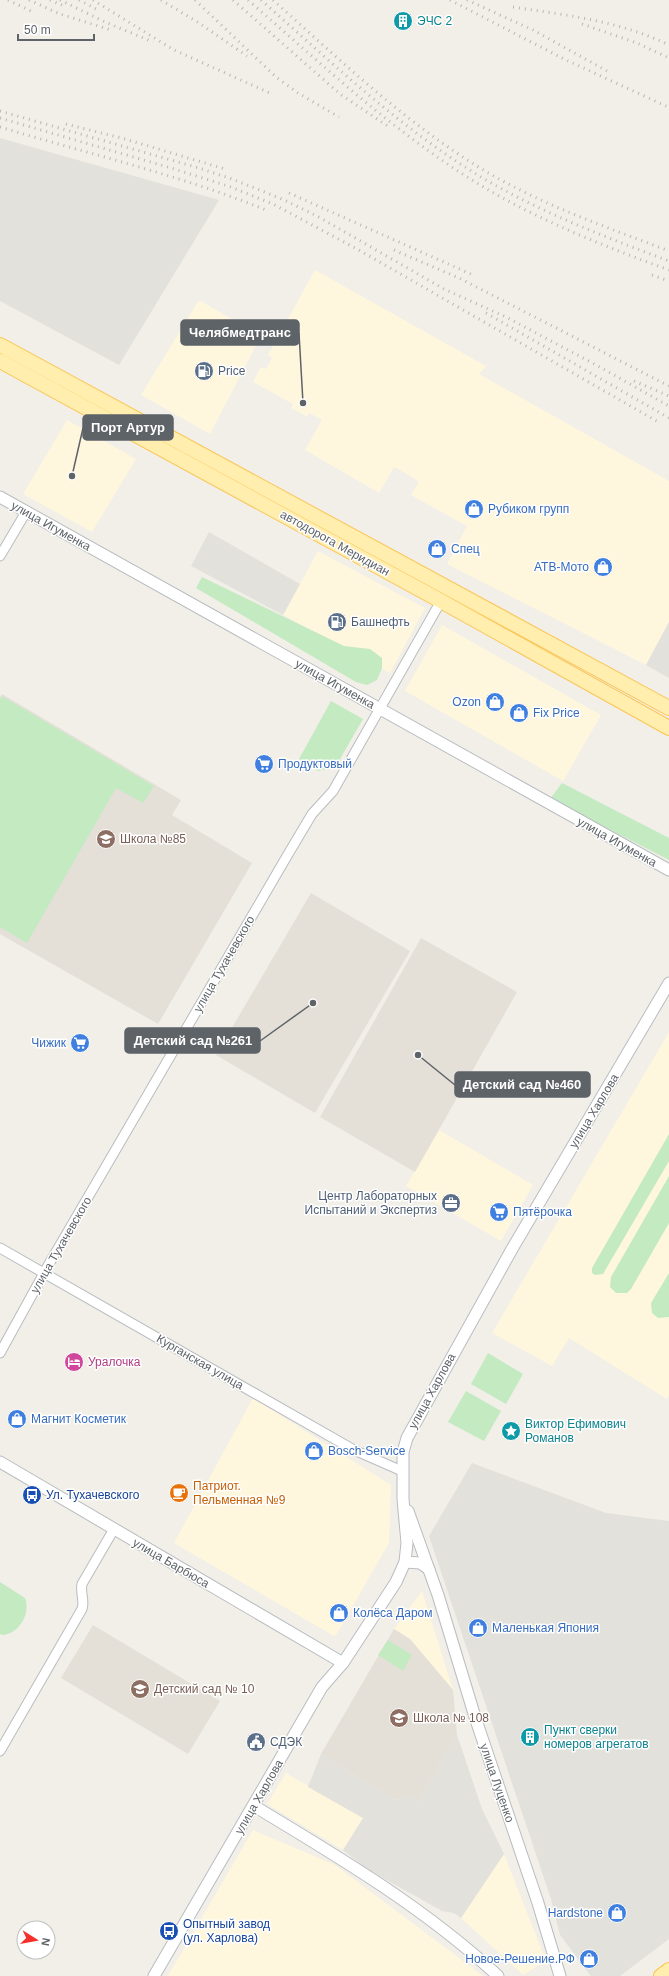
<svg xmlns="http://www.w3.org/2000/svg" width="669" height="1976" font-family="Arial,sans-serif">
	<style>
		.commercial { fill: #fff6de }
		.industrial { fill: #e2e1db }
		.education { fill: #e4e0d8 }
		.green { fill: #c4eac2 }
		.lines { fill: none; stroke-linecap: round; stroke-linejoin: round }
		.minor-casing { stroke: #b9bdc1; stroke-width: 11 }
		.tertiary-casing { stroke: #b9bdc1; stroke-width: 13 }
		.primary-casing { stroke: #fbc556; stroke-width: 16 }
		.minor { stroke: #fff; stroke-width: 9 }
		.tertiary { stroke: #fff; stroke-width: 11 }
		.primary { stroke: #ffeeae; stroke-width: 14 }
		.rail { stroke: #b6b7b8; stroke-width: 3; stroke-dasharray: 1 5; stroke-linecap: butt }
		.labels { text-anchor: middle; stroke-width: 3; stroke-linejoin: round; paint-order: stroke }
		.culture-label { font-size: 12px; fill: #0d838f; stroke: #fff; text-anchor: start }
		.service-label { font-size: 12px; fill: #4e5e75; stroke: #fff; text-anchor: start }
		.shop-label { font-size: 12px; fill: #366cbe; stroke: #fff; text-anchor: start }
		.street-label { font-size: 12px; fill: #5e6368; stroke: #fff }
		.education-label { font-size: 12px; fill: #785e54; stroke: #fff; text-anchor: start }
		.hotel-label { font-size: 12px; fill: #b23c85; stroke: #fff; text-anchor: start }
		.food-label { font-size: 12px; fill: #c56008; stroke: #fff; text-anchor: start }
		.transit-label { font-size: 12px; fill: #164399; stroke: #fff; text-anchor: start }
		.leader { fill: none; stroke: #5e6368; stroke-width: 1.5 }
		.callout-dot { fill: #5e6368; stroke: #fff; stroke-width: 1.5 }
		.callout { fill: #5e6368; stroke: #5e6368; stroke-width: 1.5 }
		.callout-label { font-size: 13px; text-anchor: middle; font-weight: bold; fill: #fff }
	</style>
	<rect width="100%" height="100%" fill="#f1efe7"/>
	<g class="commercial">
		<path d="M315,270L486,366L479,374L669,481V622L646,665L447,564L467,526L411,495L419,482L409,475L394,467L379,493L305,450L322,420L309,413L307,417L301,413L291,408L293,404L253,382L261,367L266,369L272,358L268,355Z"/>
		<path d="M199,300L261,336L210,434L141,395Z"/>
		<path d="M67,420L136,459L92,532L23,494Z"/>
		<path d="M318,551L425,608L390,673L283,615Z"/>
		<path d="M442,625L601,715L563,781L405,691Z"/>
		<path d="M669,1032V1395L667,1399L569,1338L552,1366L492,1333Z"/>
		<path d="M439,1130L533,1185L501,1241L406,1186Z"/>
		<path d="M253,1398L391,1485L389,1543L336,1635L334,1636L174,1543Z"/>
		<path d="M422,1591L453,1690L410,1639L394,1629Z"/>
		<path d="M286,1773L364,1818L343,1850L267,1804Z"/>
		<path d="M253,1830L335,1865L483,1976H168Z"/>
		<path d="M504,1854L546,1961L523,1975L461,1918Z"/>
	</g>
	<g class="industrial">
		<path d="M0,138L219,200L119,365L0,301Z"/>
		<path d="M209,532L300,584L283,615L191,566Z"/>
		<path d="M669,622V678L646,665Z"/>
		<path d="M472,1463L606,1513L669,1521V1939L620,1976H591L560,1935L551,1899L429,1536Z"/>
		<path d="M457,1735L482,1809L504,1854L461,1918L454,1913L442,1911L367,1869L343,1850L363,1818L308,1787L321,1754L395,1800L410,1797L418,1801Z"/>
	</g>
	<g class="education">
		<path d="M2,694L181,800L172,815L252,863L158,1024L0,934V697Z"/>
		<path d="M311,893L410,951L315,1113L216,1055Z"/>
		<path d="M421,938L517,992L415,1172L320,1117Z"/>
		<path d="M93,1625L220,1701L188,1754L61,1678Z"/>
		<path d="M394,1629L410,1639L453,1690L457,1735L418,1801L410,1797L395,1800L321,1754Z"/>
	</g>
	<g class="green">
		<path d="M202,577L344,646L370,649L382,658V668L377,680L367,685L356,682L196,588Z"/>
		<path d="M2,696L154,786L143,803L116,788L27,943L0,927V700Z"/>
		<path d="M331,701L363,719L336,766L318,771L299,759Z"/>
		<path d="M562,783L669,838V860L550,799Z"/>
		<path d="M669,1134V1161L603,1274L595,1275L592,1273V1268Z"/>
		<path d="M669,1176V1223L631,1289L627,1293H616L610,1287L611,1277Z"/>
		<path d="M669,1273V1317L658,1318L652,1313L651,1303Z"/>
		<path d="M488,1353L523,1374L506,1404L471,1384Z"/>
		<path d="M466,1391L501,1411L484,1441L448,1422Z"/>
		<path d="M0,1582L25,1598C31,1614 19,1633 3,1635L0,1634Z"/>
		<path d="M388,1640L412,1655L403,1671L378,1655Z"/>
	</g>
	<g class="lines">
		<g class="minor-casing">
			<g id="minor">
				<path d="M0,556L26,512"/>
				<path d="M0,1248L354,1450L402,1471"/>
				<path d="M0,1353L49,1264L287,856L312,814L333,791L441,601"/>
				<path d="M0,1751L82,1609C85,1601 80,1593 82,1584L114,1529"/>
			</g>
		</g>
		<g class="tertiary-casing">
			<g id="tertiary">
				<path d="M0,497L669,870"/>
				<path d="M0,1462L343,1663"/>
				<path d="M408,1511L438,1595L475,1717L538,1903L560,1976"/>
				<path d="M405,1562L420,1563L429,1569"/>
				<path d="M254,1806C339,1857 426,1909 498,1976"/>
				<path d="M154,1976L322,1687L343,1663L396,1582L405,1562L407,1543L403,1499V1452L407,1438L512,1249L669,983"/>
			</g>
		</g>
		<g class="primary-casing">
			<g id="primary">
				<path d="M0,345L669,708"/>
				<path d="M0,361L441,601L669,728"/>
				<path d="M661,1976L669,1970"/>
			</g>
		</g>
		<use href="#minor" class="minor"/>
		<use href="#tertiary" class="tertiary"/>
		<use href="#primary" class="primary"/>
		<g class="rail">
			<path d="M8,0L33,12"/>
			<path d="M29,0L60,14L111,30"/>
			<path d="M50,0L64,6"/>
			<path d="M60,0L105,22L153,42"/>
			<path d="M79,0L100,11"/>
			<path d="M93,0L174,50L272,94"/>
			<path d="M161,0L199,23L247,56"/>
			<path d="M195,0L276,77L298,93L339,117"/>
			<path d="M233,0L340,94L389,127"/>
			<path d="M248,0C326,68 402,140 492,192C548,224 609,248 669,270"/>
			<path d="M261,0C331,62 400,128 481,177C540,212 605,237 669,261"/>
			<path d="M273,0C342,62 411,128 492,175C548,207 609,228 669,251"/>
			<path d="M450,0L564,59L668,107"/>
			<path d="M467,0L533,30L607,71"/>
			<path d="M513,7C566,15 620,21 669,45"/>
			<path d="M582,24L637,43L669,58"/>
			<path d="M0,111L199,168L232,179L282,199L317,216L444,289L506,317L598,366L669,406"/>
			<path d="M0,118L171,168L228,186L273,204L357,249L660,423"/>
			<path d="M66,124L125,139L225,169"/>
			<path d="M0,127C89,154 180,175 266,210"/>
			<path d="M289,193L473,275"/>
			<path d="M394,250L459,278L669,386"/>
			<path d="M652,275L669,281"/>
			<path d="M486,313L669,418"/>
			<path d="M634,381L669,396"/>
		</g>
	</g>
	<defs>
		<g id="building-disc" transform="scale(1)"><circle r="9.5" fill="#0f9aa8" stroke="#fff"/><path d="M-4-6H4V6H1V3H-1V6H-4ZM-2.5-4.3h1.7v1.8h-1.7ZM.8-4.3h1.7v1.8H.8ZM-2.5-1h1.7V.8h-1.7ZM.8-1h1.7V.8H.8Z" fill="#fff"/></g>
		<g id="fuel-disc" transform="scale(1)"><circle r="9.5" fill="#5c6f8a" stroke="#fff"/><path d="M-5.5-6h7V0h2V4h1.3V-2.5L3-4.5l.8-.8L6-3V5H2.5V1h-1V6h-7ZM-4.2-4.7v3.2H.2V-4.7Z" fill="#fff"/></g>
		<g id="shop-disc" transform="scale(1)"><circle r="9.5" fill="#3f7fe0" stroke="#fff"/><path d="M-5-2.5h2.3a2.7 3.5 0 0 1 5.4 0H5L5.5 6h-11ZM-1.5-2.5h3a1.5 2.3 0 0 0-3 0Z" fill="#fff"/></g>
		<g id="supermarket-disc" transform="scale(1)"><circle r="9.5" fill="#3f7fe0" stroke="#fff"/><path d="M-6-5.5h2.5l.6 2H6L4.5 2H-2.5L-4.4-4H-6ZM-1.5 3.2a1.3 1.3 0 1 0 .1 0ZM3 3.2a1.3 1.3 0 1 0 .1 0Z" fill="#fff"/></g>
		<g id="school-disc" transform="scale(1)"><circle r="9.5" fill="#8d6e63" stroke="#fff"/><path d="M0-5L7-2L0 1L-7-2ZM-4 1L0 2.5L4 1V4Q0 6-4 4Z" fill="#fff"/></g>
		<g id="office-disc" transform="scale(1)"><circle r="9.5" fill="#5c6f8a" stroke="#fff"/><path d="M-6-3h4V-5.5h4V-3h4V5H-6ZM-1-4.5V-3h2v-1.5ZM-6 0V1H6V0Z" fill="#fff"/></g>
		<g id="hotel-disc" transform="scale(1)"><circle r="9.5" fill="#d1479c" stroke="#fff"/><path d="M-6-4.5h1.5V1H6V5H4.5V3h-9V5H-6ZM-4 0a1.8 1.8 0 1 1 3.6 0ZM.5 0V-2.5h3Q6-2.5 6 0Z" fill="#fff"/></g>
		<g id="sight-disc" transform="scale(1)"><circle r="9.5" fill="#0f9aa8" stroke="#fff"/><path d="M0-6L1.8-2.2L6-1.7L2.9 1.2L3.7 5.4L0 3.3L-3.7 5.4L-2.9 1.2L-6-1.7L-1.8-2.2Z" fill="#fff"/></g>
		<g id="cafe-disc" transform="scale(1)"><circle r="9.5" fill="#e8710a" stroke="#fff"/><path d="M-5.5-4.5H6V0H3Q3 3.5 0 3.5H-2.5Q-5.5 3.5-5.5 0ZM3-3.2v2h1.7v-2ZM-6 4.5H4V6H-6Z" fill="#fff"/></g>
		<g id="bus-disc" transform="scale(1)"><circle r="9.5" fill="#1a4fb4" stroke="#fff"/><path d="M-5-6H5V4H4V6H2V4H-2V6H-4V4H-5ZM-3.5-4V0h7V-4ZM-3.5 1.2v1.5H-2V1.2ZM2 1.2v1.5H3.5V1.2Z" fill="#fff"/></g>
		<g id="civic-disc" transform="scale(1)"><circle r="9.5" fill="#5c6f8a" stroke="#fff"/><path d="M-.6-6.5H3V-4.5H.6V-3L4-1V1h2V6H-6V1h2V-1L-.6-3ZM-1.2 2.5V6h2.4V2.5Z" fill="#fff"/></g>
	</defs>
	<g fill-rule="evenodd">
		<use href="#building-disc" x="403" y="21"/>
		<use href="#fuel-disc" x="204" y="371"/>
		<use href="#shop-disc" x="474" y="509"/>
		<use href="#shop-disc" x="437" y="549"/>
		<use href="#shop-disc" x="603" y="567"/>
		<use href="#fuel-disc" x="337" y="622"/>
		<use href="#shop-disc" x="495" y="702"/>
		<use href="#shop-disc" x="519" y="713"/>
		<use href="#supermarket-disc" x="264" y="764"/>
		<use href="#school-disc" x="106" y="839"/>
		<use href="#supermarket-disc" x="80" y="1043"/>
		<use href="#office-disc" x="451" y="1203"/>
		<use href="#supermarket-disc" x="499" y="1212"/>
		<use href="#hotel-disc" x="74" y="1362"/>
		<use href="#shop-disc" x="17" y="1419"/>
		<use href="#sight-disc" x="511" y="1431"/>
		<use href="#shop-disc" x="314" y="1451"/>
		<use href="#cafe-disc" x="179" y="1493"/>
		<use href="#bus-disc" x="32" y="1495"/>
		<use href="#shop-disc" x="339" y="1613"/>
		<use href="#shop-disc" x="478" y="1628"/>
		<use href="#school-disc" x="140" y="1689"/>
		<use href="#school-disc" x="399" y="1718"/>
		<use href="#building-disc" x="530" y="1737"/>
		<use href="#civic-disc" x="256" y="1742"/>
		<use href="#shop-disc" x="617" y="1913"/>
		<use href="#bus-disc" x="169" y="1931"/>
		<use href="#shop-disc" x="589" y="1959"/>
	</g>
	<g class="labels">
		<g class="culture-label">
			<text x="417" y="25">ЭЧС 2</text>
			<text x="525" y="1428">Виктор Ефимович<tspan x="525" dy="14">Романов</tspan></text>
			<text x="544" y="1734">Пункт сверки<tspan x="544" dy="14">номеров агрегатов</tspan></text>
		</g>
		<g class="service-label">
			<text x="218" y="375">Price</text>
			<text x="351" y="626">Башнефть</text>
			<text x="437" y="1200" text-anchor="end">Центр Лабораторных<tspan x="437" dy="14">Испытаний и Экспертиз</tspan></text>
			<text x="270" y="1746">СДЭК</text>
		</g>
		<g class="shop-label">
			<text x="488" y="513">Рубиком групп</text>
			<text x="451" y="553">Спец</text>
			<text x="589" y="571" text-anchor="end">АТВ-Мото</text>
			<text x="481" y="706" text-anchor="end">Ozon</text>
			<text x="533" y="717">Fix Price</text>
			<text x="278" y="768">Продуктовый</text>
			<text x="66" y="1047" text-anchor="end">Чижик</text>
			<text x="513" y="1216">Пятёрочка</text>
			<text x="31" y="1423">Магнит Косметик</text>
			<text x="328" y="1455">Bosch-Service</text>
			<text x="353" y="1617">Колёса Даром</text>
			<text x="492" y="1632">Маленькая Япония</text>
			<text x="603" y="1917" text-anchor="end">Hardstone</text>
			<text x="575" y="1963" text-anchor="end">Новое-Решение.РФ</text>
		</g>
		<g class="street-label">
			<text transform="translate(51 526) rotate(29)" y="4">улица Игуменка</text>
			<text transform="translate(335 543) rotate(29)" y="4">автодорога Меридиан</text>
			<text transform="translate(335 684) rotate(29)" y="4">улица Игуменка</text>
			<text transform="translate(617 842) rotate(29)" y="4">улица Игуменка</text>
			<text transform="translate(224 964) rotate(-60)" y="4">улица Тухачевского</text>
			<text transform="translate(594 1111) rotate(-59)" y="4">улица Харлова</text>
			<text transform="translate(61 1245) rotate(-60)" y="4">улица Тухачевского</text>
			<text transform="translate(200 1362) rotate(30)" y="4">Курганская улица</text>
			<text transform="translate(432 1391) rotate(-61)" y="4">улица Харлова</text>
			<text transform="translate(171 1563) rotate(30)" y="4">улица Барбюса</text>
			<text transform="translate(497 1783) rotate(71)" y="4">улица Луценко</text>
			<text transform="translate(259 1797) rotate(-60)" y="4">улица Харлова</text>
		</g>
		<g class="education-label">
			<text x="120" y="843">Школа №85</text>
			<text x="154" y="1693">Детский сад № 10</text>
			<text x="413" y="1722">Школа № 108</text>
		</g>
		<g class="hotel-label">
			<text x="88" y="1366">Уралочка</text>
		</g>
		<g class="food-label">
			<text x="193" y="1490">Патриот.<tspan x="193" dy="14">Пельменная №9</tspan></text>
		</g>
		<g class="transit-label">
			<text x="46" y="1499">Ул. Тухачевского</text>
			<text x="183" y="1928">Опытный завод<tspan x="183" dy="14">(ул. Харлова)</tspan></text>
		</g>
	</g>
	<path class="leader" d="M303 403L299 333M72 476L83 428M313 1003L260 1041M418 1055L455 1085"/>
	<g class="callout-dot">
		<circle cx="303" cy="403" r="4"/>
		<circle cx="72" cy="476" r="4"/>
		<circle cx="313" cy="1003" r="4"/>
		<circle cx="418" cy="1055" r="4"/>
	</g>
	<g class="callout">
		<rect x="181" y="320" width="118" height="25" rx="4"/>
		<rect x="83" y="415" width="90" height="25" rx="4"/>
		<rect x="125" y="1028" width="135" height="25" rx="4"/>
		<rect x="455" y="1072" width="135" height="25" rx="4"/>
	</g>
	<g class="callout-label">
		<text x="240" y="337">Челябмедтранс</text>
		<text x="128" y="432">Порт Артур</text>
		<text x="193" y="1045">Детский сад №261</text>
		<text x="522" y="1089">Детский сад №460</text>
	</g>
	<g transform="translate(36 1940) rotate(101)"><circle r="19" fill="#ffffff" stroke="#bfc1c3"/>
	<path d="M0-3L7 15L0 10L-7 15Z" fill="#f52f29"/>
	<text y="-6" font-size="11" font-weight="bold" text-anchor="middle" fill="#5e6368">N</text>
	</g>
	<path d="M18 34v6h76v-6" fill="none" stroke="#5e6368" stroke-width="2"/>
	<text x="24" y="34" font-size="12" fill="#5e6368" stroke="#ffffff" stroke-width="3" paint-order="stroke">50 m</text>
</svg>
